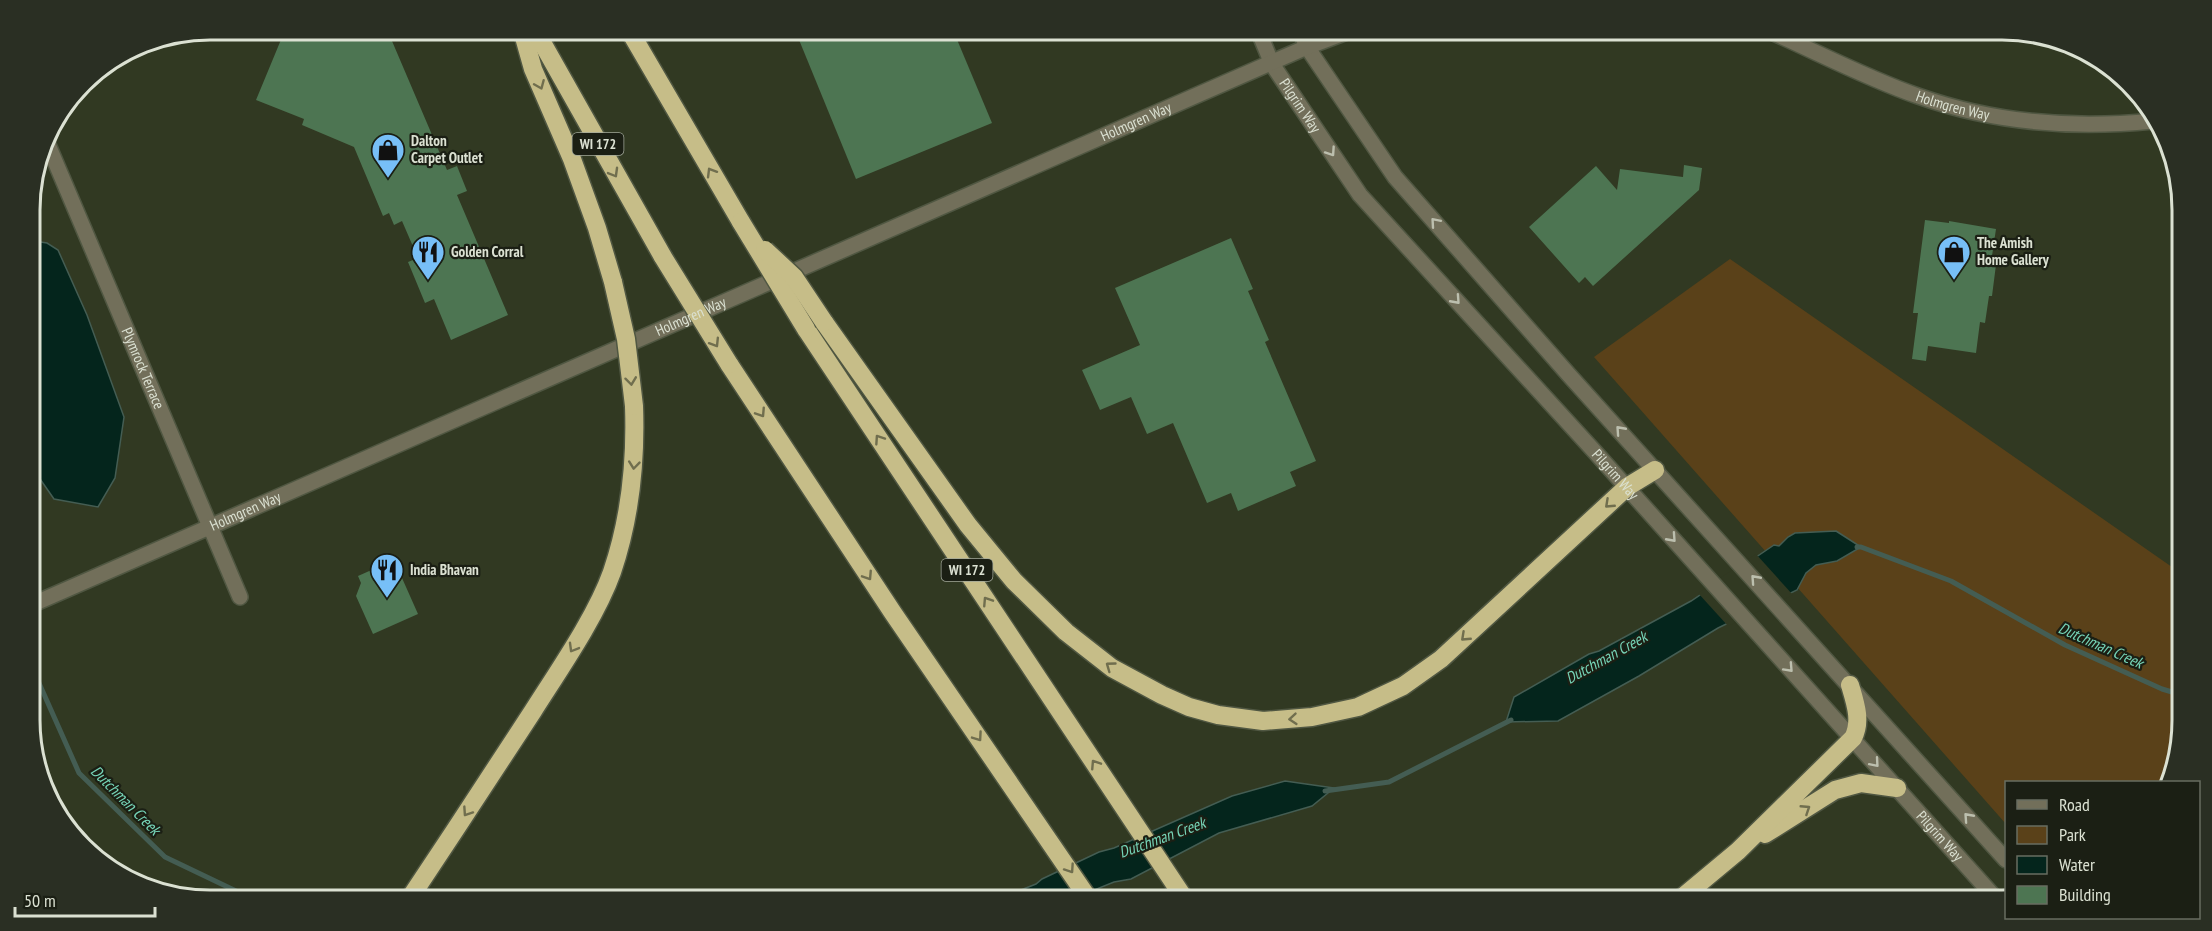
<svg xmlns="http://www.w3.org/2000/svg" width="2212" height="931" font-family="'PT Sans Narrow',sans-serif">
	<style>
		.green { fill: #5a4119 }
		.water { fill: #04251c; stroke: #445d53; stroke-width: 1.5 }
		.pier { fill: #313922 }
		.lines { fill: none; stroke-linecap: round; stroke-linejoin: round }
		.stream { stroke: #445d53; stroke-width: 5 }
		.building { fill: #4d7552 }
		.minor-casing { stroke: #505742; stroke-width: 18 }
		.highway-casing { stroke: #505742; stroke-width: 21 }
		.minor { stroke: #726f5a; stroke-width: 15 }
		.highway { stroke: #c6bd88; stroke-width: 18 }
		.highway-bridge-casing { stroke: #505742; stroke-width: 21; stroke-linecap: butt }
		.highway-bridge { stroke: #c6bd88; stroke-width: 18 }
		.oneway { stroke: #706e4e }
		.oneway2 { stroke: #bcbfae }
		.labels { text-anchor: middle; stroke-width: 4.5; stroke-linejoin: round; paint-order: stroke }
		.shield { fill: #1b1f14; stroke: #a1a799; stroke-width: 1.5 }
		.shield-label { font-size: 14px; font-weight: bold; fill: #dbe1d2 }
		.street-label { font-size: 15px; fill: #dbe1d2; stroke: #1b1f14 }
		.poi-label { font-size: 15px; font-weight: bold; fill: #dbe1d2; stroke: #1b1f14; text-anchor: start }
		.water-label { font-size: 16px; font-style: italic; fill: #76d4b7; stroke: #1b1f14 }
		.rim { fill: none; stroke: #dbe1d2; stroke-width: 3 }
	</style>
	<rect width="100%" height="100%" fill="#313922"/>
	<path class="green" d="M1730,259L2182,574V721L2170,782H2006V824L1594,357Z"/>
	<g class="water">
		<path d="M34,241L47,243L58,250L87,315L124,417L115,478L98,507L54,499L31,466V242Z"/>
		<path d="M1836,531L1861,547L1837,561L1816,565L1806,573L1797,590L1718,628L1639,676L1558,721L1506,722L1514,697L1589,654L1599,651L1691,601L1774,545L1779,546L1788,537L1795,533Z"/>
		<path d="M1285,781L1334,788L1312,806L1219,833L1131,879L1114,882L1067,901H993L1036,884L1042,879L1099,852L1114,848L1232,796Z"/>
	</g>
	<path class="pier" d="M1756,554L1793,595L1728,626L1698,593Z"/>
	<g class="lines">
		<g class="stream">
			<path d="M1857,547H1861L1951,581L2065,645L2162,689L2182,695"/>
			<path d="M31,665L79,773L165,857L257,901"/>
			<path d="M1325,791L1389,782L1511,720"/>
		</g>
	</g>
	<g class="building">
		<path d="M285,30H380L389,34L447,170L457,166L467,191L457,195L508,315L451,340L434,299L425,303L408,262L418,258L402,221L394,225L389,213L383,216L354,147L302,125L304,119L256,100Z"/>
		<path d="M795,30H953L992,123L856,179Z"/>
		<path d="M1684,165L1702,168L1699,190L1593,286L1585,277L1579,283L1529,227L1596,166L1617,190L1620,169L1683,177Z"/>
		<path d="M1925,220L1949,223V221L1996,229L1992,256L1997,257L1992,296H1989L1985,323L1980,322L1976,353L1928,346L1926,361L1912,359L1918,313H1913Z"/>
		<path d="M1231,238L1253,289L1248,291L1269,340L1265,342L1316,461L1290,472L1296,486L1238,511L1231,493L1207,503L1173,423L1147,434L1131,397L1100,410L1082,370L1140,345L1115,288Z"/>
		<path d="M394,560L418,614L373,634L356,596L361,583L358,576Z"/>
	</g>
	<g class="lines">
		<g class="minor-casing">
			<g id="minor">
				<path id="s1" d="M1258,30L1272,64L1360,195L1595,452L1998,901"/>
				<path d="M1300,30L1307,47L1395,177L1569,375L2006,860"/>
				<path id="s2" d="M1767,30C1817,52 1866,78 1918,96C1994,123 2073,129 2153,121"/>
				<path id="s3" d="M46,140L240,597"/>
				<path id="s4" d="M31,605L1307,47L1352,30"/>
			</g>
		</g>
		<g class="highway-casing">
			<g id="highway">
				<path d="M522,30L533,69L572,159L597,228L613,282"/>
				<path d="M535,30L663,257"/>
				<path d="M629,30L741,222"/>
				<path d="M824,322L968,525L1014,581L1066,632L1112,668L1162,695L1189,707L1218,715L1263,721L1312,717L1358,707L1403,686L1441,659L1627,487L1655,470"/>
				<path d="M806,329L1186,901"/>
				<path d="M729,364L893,613L1090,901"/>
				<path d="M1765,834L1835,790L1861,783L1897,788"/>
				<path d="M408,901C450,838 492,774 533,711C559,670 596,617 612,572C630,519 636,462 634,406"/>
				<path d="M1678,901L1738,851L1853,738C1862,721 1855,702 1850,685"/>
			</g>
		</g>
		<use href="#minor" class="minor"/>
		<use href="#highway" class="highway"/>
		<g class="highway-bridge-casing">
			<g id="highway-bridge">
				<path d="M741,222L806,329"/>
				<path d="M765,250L794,277L824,322"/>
				<path d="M663,257L729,364"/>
				<path d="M613,282L626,339L634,406"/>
			</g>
		</g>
		<use href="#highway-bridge" class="highway-bridge"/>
	</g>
	<defs><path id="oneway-chevron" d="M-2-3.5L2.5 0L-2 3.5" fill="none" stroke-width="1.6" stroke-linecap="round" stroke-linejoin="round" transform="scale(1.5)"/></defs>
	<g class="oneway">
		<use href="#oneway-chevron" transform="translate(540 85) rotate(67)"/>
		<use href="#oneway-chevron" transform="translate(711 172) rotate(-121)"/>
		<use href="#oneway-chevron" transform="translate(614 173) rotate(60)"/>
		<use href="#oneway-chevron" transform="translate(715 343) rotate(58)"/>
		<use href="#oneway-chevron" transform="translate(631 381) rotate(83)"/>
		<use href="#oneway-chevron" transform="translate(761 413) rotate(57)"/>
		<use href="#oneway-chevron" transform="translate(879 439) rotate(-124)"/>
		<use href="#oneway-chevron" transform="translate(634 465) rotate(96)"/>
		<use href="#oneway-chevron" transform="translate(1609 504) rotate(137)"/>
		<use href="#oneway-chevron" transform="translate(868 576) rotate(57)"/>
		<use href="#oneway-chevron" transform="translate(987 601) rotate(-123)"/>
		<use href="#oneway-chevron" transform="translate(1465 637) rotate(137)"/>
		<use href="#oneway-chevron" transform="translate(573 648) rotate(120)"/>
		<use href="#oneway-chevron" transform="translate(1110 666) rotate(-144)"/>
		<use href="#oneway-chevron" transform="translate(1293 719) rotate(175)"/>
		<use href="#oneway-chevron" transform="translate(978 737) rotate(55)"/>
		<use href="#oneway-chevron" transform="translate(1095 764) rotate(-123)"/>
		<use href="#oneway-chevron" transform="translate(1806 809) rotate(-33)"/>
		<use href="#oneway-chevron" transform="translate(467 812) rotate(124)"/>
		<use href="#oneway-chevron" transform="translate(1070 869) rotate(56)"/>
	</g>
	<g class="oneway2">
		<use href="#oneway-chevron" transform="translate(1331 152) rotate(56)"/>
		<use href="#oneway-chevron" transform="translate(1435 222) rotate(-131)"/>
		<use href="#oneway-chevron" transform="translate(1456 300) rotate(48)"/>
		<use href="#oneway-chevron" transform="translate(1620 430) rotate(-132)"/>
		<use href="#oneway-chevron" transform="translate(1672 538) rotate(48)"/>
		<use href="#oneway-chevron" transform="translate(1755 579) rotate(-132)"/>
		<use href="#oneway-chevron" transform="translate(1789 668) rotate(47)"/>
		<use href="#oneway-chevron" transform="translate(1875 763) rotate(49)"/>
		<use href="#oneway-chevron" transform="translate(1968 817) rotate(-132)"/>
	</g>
	<defs>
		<g id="shop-pin" transform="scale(1.725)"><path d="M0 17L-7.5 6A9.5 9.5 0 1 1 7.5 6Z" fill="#77bff7" stroke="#1b1f14"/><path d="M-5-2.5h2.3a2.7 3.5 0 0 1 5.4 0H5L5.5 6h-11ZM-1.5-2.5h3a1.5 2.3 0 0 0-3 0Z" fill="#111"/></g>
		<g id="restaurant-pin" transform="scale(1.725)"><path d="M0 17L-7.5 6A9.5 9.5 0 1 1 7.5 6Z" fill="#77bff7" stroke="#1b1f14"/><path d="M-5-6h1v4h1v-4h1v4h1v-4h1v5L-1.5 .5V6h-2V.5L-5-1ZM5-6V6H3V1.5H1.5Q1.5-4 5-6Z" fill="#111"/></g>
	</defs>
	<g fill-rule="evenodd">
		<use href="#shop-pin" x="388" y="150"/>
		<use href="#restaurant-pin" x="428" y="252"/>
		<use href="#shop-pin" x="1954" y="252"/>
		<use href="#restaurant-pin" x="387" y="570"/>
	</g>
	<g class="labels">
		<g class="shield">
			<rect x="572.5" y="133" width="51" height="22" rx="4.5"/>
			<rect x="941.5" y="559" width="51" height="22" rx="4.5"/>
		</g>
		<g class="shield-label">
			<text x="598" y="149">WI 172</text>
			<text x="967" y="575">WI 172</text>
		</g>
		<g class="street-label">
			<text dy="5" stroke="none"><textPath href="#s1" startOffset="87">Pilgrim Way</textPath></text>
			<text dy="5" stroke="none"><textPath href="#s2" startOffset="201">Holmgren Way</textPath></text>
			<text dy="5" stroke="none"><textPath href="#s4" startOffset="1206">Holmgren Way</textPath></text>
			<text dy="5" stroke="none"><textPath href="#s4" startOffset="720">Holmgren Way</textPath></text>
			<text dy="5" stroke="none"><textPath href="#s3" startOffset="248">Plymrock Terrace</textPath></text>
			<text dy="5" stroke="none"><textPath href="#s1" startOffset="573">Pilgrim Way</textPath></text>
			<text dy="5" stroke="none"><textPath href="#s4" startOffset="234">Holmgren Way</textPath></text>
			<text dy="5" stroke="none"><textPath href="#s1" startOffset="1059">Pilgrim Way</textPath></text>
		</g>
		<g class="poi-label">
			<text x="411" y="146">Dalton<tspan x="411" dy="17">Carpet Outlet</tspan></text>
			<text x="1977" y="248">The Amish<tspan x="1977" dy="17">Home Gallery</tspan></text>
			<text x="451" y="257">Golden Corral</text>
			<text x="410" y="575">India Bhavan</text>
		</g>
		<g class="water-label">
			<text transform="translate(2101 645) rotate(24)" y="6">Dutchman Creek</text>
			<text transform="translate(1606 657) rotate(-29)" y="6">Dutchman Creek</text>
			<text transform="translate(126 800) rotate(45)" y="6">Dutchman Creek</text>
			<text transform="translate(1162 837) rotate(-20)" y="6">Dutchman Creek</text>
		</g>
	</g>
	<path d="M0 0H2212V931H0ZM210 40H2002A170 170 0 0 1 2172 210V720A170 170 0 0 1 2002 890H210A170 170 0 0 1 40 720V210A170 170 0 0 1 210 40Z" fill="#2a2f23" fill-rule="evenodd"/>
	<path class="rim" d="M210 40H2002A170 170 0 0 1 2172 210V720A170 170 0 0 1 2002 890H210A170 170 0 0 1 40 720V210A170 170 0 0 1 210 40Z"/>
	<rect x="2005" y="781" width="195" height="138" fill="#1b1f14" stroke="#686d60" stroke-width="1.5"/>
	<rect x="2017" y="800" width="30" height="9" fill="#726f5a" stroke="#686d60" stroke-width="1.5"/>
	<text x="2059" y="811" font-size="18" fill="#dbe1d2">Road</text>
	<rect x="2017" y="826" width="30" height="18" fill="#5a4119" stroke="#686d60" stroke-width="1.5"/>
	<text x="2059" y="841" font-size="18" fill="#dbe1d2">Park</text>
	<rect x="2017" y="856" width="30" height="18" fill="#04251c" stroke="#686d60" stroke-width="1.5"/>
	<text x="2059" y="871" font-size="18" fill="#dbe1d2">Water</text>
	<rect x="2017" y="886" width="30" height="18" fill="#4d7552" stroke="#686d60" stroke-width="1.5"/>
	<text x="2059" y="901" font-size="18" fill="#dbe1d2">Building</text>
	<path d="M15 907v9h140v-9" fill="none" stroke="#dbe1d2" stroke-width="3"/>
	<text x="24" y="907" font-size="18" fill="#dbe1d2" stroke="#1b1f14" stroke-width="4.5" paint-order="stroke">50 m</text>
</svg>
